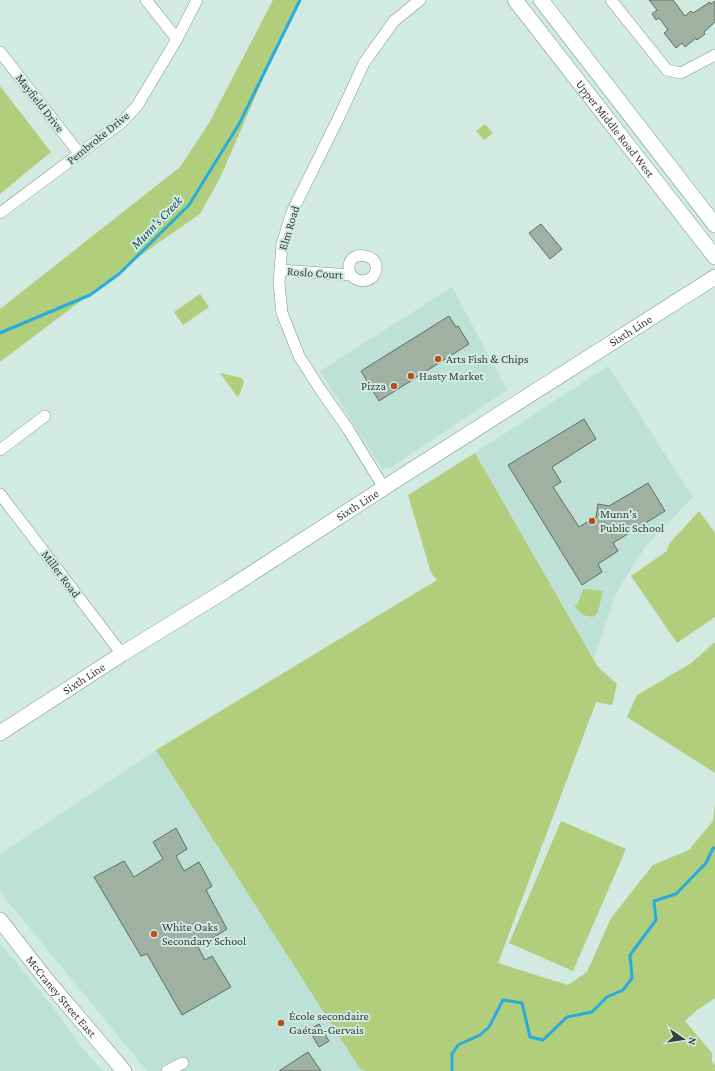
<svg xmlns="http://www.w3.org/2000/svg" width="715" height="1071" font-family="'Crimson Pro',serif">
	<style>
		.built { fill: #bee1d7 }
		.green { fill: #b1ce7d }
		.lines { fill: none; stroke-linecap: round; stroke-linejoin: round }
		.stream { stroke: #28acdd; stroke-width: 3 }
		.building { fill: #9fb1a2; stroke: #5e6f61 }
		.street-casing { stroke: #7e968f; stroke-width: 12 }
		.secondary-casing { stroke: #7e968f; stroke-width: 16 }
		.street { stroke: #fff; stroke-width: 11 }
		.secondary { stroke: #fff; stroke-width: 15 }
		.poi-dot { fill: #b45118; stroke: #d1ebe3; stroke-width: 1.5 }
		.labels { text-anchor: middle; stroke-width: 4; stroke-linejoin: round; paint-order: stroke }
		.street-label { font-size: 12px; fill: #353f3d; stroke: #d1ebe3 }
		.poi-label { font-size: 12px; fill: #353f3d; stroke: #d1ebe3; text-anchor: start }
		.water-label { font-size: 13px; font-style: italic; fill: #184b60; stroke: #d1ebe3 }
	</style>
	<rect width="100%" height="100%" fill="#d1ebe3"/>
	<g class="built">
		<path d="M452,287L507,390L390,468L382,469L320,371Z"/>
		<path d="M608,366L693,497L646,546L616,593L594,659L475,453Z"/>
		<path d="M156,750L360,1069L365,1071H147L0,892V854Z"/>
		<path d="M0,943L52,1006L79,1044L103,1071H0Z"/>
	</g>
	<g class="green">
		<path d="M273,0H301L277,47L220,178L200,214L155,245L0,362V309L180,167L209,123Z"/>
		<path d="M0,86L51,152L0,194Z"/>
		<path d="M485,124L493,133L484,140L476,131Z"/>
		<path d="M200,294L209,307L183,325L174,312Z"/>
		<path d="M220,373L242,378L244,382L238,398Z"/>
		<path d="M475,453L598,667L617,684L612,705L596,702L498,963L568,985L587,972L611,918L653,865L689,850L713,821L715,803V998L697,1010L685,1021L712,1053V1062L715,1065V1071H365L360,1069L156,750L437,580L431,573L408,495Z"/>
		<path d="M699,511L715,533V617L677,643L631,576L667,551L669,544Z"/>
		<path d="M583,589L603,591L598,612L593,617L583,615L574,605L578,604Z"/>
		<path d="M715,642V773L627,717L637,695L690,664Z"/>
		<path d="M561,821L626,849L573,971L509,943Z"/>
	</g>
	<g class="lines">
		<g class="stream">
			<path d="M0,333L90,295L119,274L189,205L239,124L300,0"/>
			<path d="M452,1071V1054L458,1045L480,1035L489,1027L503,1000L522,1003L530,1037L543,1040L567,1017L592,1012L607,997L623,990L632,978L630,955L656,920L654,901L676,894L706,863L713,848H715"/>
		</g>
	</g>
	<g class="building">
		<path d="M649,0H673L685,16L691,11L693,13L710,2L711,4L715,1V22L704,32L705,34L697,40L696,38L685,47L682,43L676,48L664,33L668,30L659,18L656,20L652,14L657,10Z"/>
		<path d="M541,224L562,249L550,259L529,233Z"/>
		<path d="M449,316L456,327L458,326L469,344L379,401L361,371Z"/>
		<path d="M584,419L596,439L552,467L561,482L553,487L579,527L596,517L598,504L609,506L648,483L665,511L613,543L618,551L598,564L602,572L582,585L508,465Z"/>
		<path d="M176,828L187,849L176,856L184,871L199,862L212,886L206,890L227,929L198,947L205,960L212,956L231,987L182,1015L147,954L141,956L94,877L124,861L134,877L163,859L153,842Z"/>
		<path d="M319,1024L329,1041L319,1047L309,1030Z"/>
		<path d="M308,1052L321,1071H279Z"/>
	</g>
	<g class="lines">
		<g class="street-casing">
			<g id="street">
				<path d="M146,0L177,39"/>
				<path d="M611,0L667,70L681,73L715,55"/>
				<path d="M0,52L79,153"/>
				<path d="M0,213L122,122L137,106L177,39L197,0"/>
				<path d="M280,270L351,275C358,283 370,283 375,273C384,251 339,248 351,275"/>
				<path d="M0,450L45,416"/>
				<path d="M384,488L348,429L320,389L299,356L282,313L279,283L282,244L292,212L340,115L364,63L394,21L420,0"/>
				<path d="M0,494L122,654"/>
				<path d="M167,1071L183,1063"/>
			</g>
		</g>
		<g class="secondary-casing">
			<g id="secondary">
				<path id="s1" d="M515,0L715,257"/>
				<path d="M541,0L715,225"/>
				<path id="s2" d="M0,733L122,654L226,590L396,480L715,277"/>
				<path id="s3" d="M0,920L45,978L124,1071"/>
			</g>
		</g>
		<use href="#street" class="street"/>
		<use href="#secondary" class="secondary"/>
	</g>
	<g class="poi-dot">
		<circle cx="438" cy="359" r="4"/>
		<circle cx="411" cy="376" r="4"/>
		<circle cx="394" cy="386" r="4"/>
		<circle cx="592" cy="521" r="4"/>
		<circle cx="154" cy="934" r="4"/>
		<circle cx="281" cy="1023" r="4"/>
	</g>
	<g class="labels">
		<g class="street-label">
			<text transform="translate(40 103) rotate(52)" y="4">Mayfield Drive</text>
			<text dy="4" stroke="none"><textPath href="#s1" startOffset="163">Upper Middle Road West</textPath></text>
			<text transform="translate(98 138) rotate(-39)" y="4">Pembroke Drive</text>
			<text transform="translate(289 228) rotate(-73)" y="4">Elm Road</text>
			<text transform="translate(315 273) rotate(4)" y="4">Roslo Court</text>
			<text dy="4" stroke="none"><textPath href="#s2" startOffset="748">Sixth Line</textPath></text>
			<text dy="4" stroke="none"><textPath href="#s2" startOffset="424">Sixth Line</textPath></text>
			<text transform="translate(61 574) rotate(53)" y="4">Miller Road</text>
			<text dy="4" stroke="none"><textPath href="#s2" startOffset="100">Sixth Line</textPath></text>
			<text dy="4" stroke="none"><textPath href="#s3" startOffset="98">McCraney Street East</textPath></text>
		</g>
		<g class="poi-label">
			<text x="446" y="363">Arts Fish &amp; Chips</text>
			<text x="419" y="380">Hasty Market</text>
			<text x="386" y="390" text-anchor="end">Pizza</text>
			<text x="600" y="518">Munn's<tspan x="600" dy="14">Public School</tspan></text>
			<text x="162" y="931">White Oaks<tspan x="162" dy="14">Secondary School</tspan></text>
			<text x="289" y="1020">École secondaire<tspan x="289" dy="14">Gaétan-Gervais</tspan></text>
		</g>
		<g class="water-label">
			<text transform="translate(156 222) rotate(-46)" y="5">Munn's Creek</text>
		</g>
	</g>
	<g transform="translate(683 1039) rotate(103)" stroke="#d1ebe3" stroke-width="3" paint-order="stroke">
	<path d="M0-3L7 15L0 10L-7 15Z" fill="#353f3d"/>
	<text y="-6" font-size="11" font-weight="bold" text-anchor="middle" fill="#353f3d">N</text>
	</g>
</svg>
